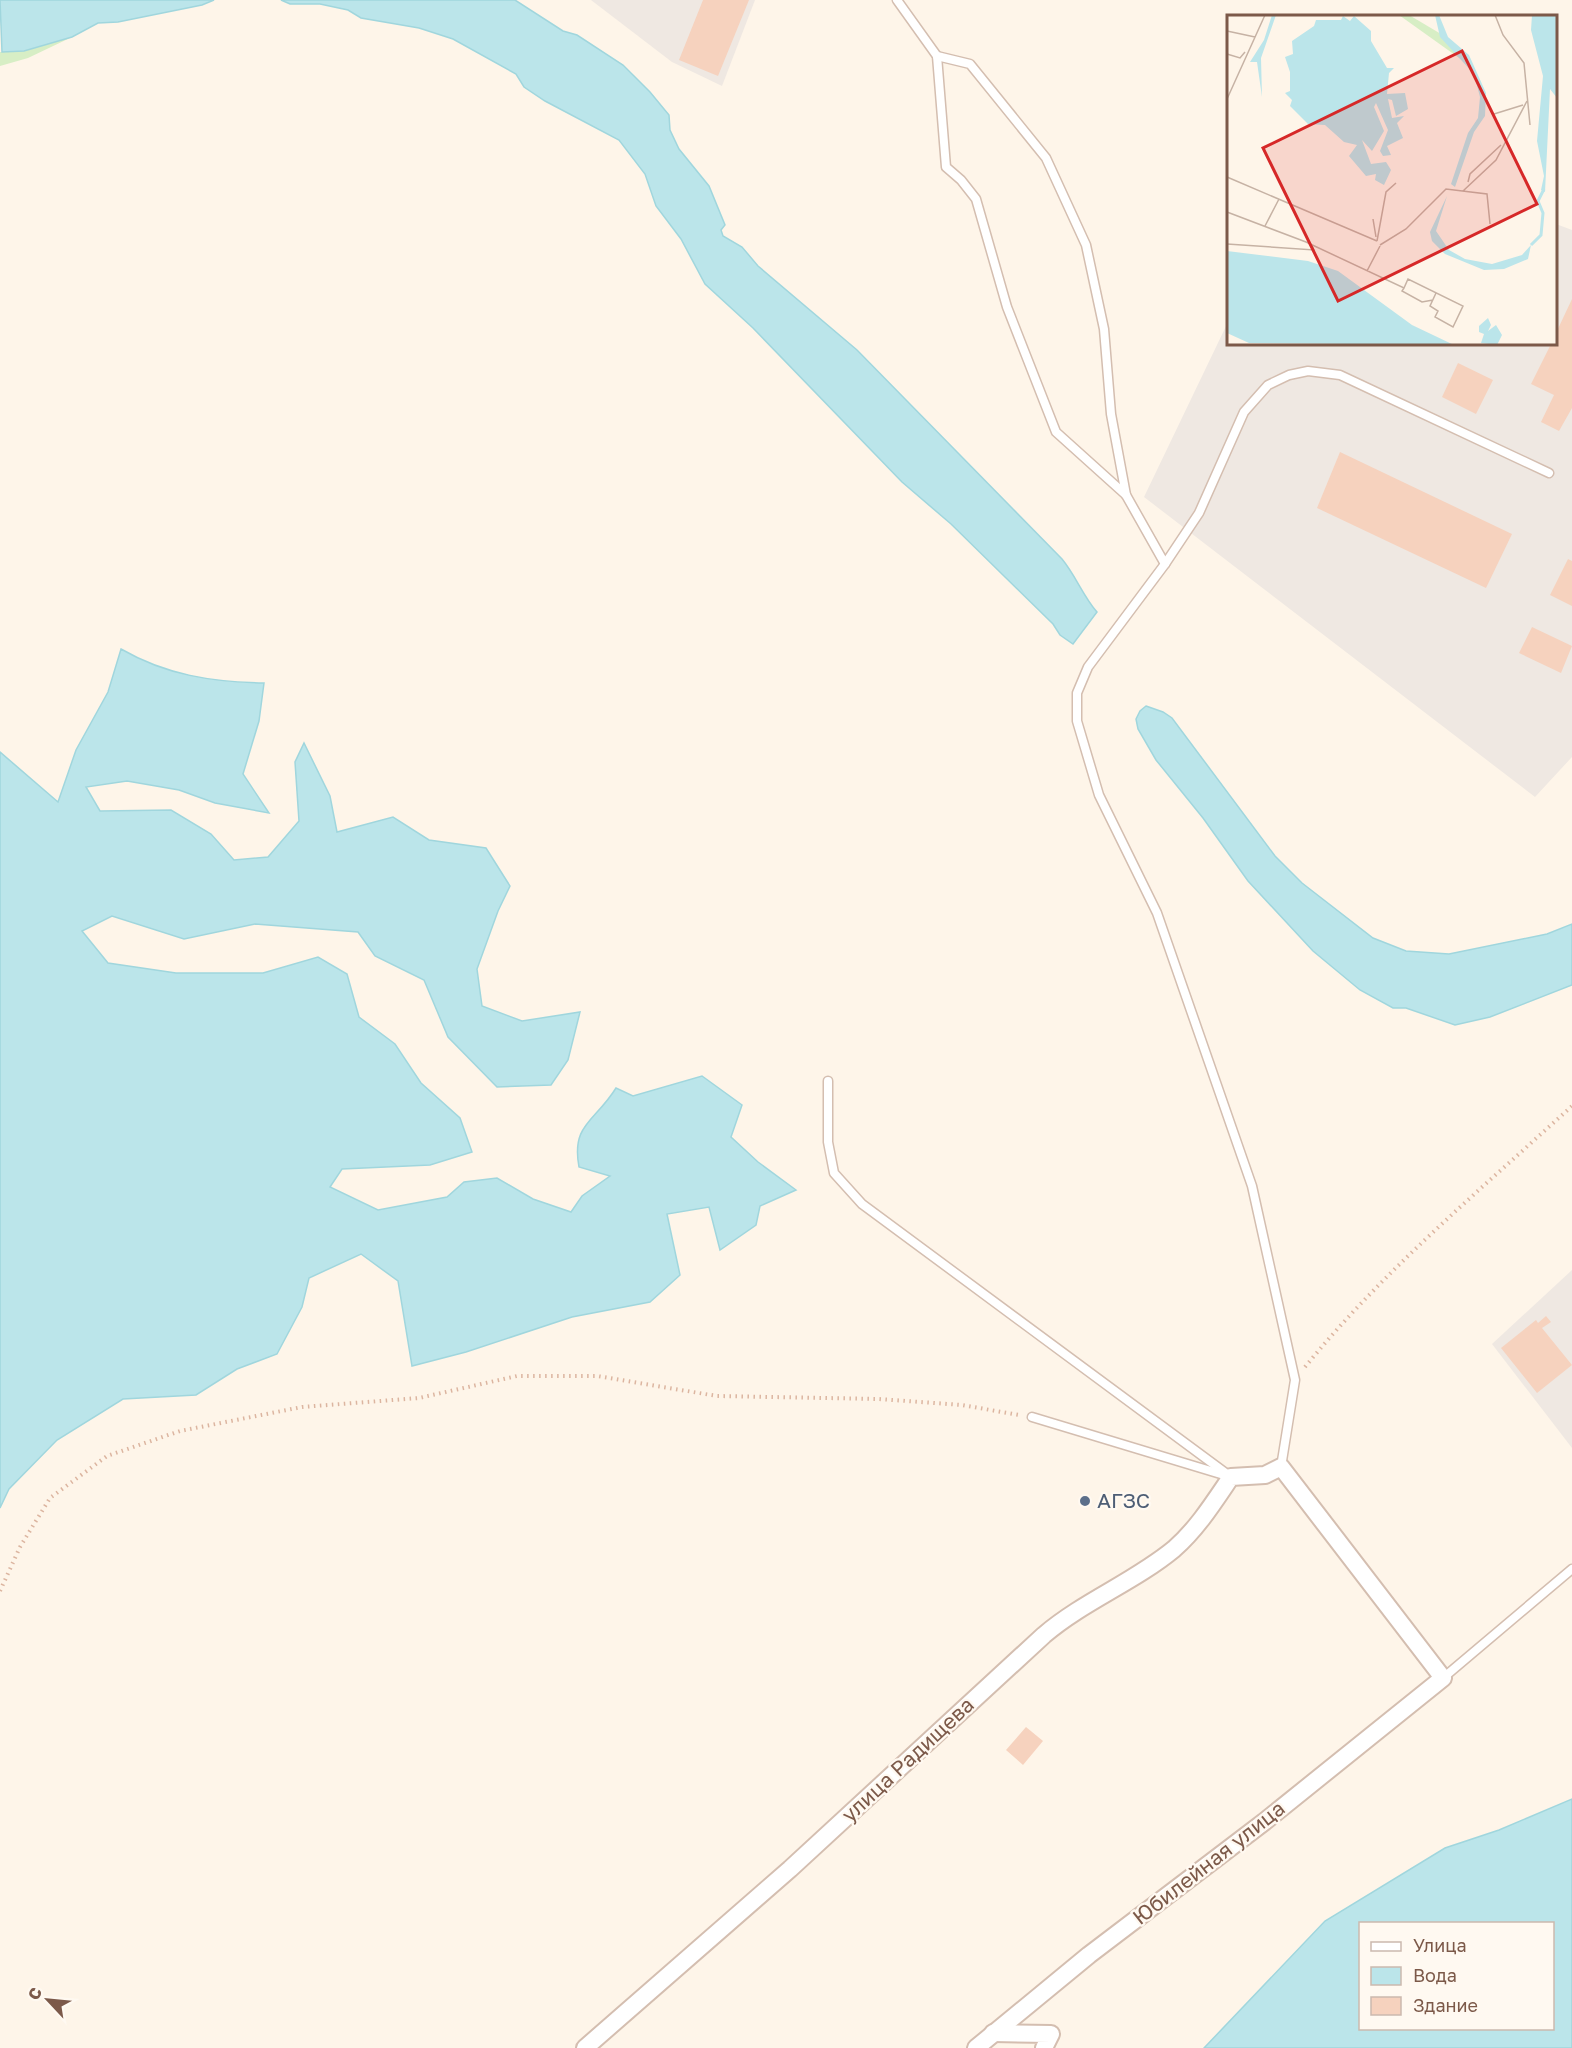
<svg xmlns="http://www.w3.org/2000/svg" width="1572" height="2048" font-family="'Golos Text',sans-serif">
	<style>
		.industrial { fill: #efe8e2 }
		.green { fill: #d7eec5 }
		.water { fill: #bbe5ea; stroke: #a0d6dd; stroke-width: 1.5; fill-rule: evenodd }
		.building { fill: #f6d2be }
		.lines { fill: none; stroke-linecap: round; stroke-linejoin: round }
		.service-casing { stroke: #d4beb0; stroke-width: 11 }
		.minor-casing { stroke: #d4beb0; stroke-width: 20 }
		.path { stroke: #dcb5a0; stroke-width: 4; stroke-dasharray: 1.5 4.5; stroke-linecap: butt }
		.service { stroke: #fff; stroke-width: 8 }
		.minor { stroke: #fff; stroke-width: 16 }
		.service-dot { fill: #5c6f8a; stroke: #fff9f1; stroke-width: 2 }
		.labels { text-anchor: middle; stroke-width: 4.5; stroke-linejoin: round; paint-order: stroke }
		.service-label { font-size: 21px; fill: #4e5e75; stroke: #fff9f1; text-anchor: start }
		.street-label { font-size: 21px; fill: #7c5949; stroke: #fff9f1 }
		.inset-river { fill: none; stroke: #bbe5ea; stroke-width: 3 }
		.inset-road { fill: none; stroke: #c6b2a4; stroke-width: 1.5 }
		.view { fill: #d62828; fill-opacity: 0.15; stroke: #d62828; stroke-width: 3 }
		.inset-edge { fill: none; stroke: #7c5949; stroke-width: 3 }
	</style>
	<rect width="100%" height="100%" fill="#fef5e9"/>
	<g class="industrial">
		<path d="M591,0H755L722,86L672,62Z"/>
		<path d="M1556,224L1572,230V757L1535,797L1144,497L1228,322V344H1556Z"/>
		<path d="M1572,1270V1448L1492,1344Z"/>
	</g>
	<path class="green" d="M72,37L28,58L0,66V52L24,51Z"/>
	<g class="water">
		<path d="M0,0H214L202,5L118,22L98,23L72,37L24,51L2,52Z"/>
		<path d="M281,0H515L563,31L577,35L623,65L650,92L669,115L670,130L679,149L709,186L725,225L721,230L723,236L742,247L758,266L857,350L1062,559C1076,576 1083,596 1097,612L1073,644L1060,635L1053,624L951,524L902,482L753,328L705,284L681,239L656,206L645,174L619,140L545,101L524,87L516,74L453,39L419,28L361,18L348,10L320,4H290Z"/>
		<path d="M121,649C166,675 212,682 264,683L259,721L243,774L269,813L215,803L179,790L127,781L86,787L100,811L171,810L211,834L234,860L268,857L299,821L295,762L304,743L330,796L337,832L393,817L429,840L486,848L510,886L498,911L477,969L482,1006L522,1021L580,1012L568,1060L551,1085L497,1087L448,1037L424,980L375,956L358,932L255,924L184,939L112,916L82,931L108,963L176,973H263L318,957L347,974L359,1017L395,1044L421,1083L460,1118L472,1152L430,1165L342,1169L330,1187L378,1210L447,1197L464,1182L497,1178L533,1199L571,1212L582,1196L610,1176L579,1167C571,1124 595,1122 616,1088L633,1096L702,1076L742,1105L731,1137L758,1162L796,1190L760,1206L756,1225L720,1250L709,1207L667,1214L680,1275L650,1302L572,1317L466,1352L412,1366L398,1281L361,1254L309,1278L302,1307L277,1354L237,1369L196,1395L123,1399L57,1440L9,1489L0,1508V752L58,802L76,750L108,692Z"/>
		<path d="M1146,706L1163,712L1172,718L1275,856L1302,883L1373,938L1406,951L1449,954L1547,934L1572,924V985L1490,1017L1455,1025L1406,1008H1393L1360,990L1313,951L1248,881L1203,818L1156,760L1138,729L1136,719L1140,711Z"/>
		<path d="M1572,1799V2048H1204L1325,1921L1445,1848L1499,1830ZM1360,1924H1552V2028H1360Z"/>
	</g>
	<g class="building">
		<path d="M703,0H749L718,76L679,60Z"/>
		<path d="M1572,299V408L1559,431L1541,422L1554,395L1531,384L1551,344H1556V333Z"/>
		<path d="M1458,363L1493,380L1476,414L1442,397Z"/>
		<path d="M1340,452L1512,534L1486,588L1317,508Z"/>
		<path d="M1568,559L1572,561V606L1550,595Z"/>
		<path d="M1532,627L1572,646L1561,673L1519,653Z"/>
		<path d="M1546,1316L1551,1322L1542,1328L1572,1365L1537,1393L1501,1348L1536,1320L1538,1323Z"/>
		<path d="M1026,1727L1043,1741L1023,1765L1006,1750Z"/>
	</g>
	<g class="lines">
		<g class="service-casing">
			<g id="service">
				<path d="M897,0L937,56L946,167L961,180L976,199L1007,307L1056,432L1126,495"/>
				<path d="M937,56L970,64L1046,158L1086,245L1104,329L1111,414L1126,495L1165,564"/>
				<path d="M828,1081V1142L834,1173L862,1204L1231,1477"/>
				<path d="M1032,1417L1224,1475"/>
				<path d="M1281,1467L1295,1380L1252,1186L1157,913L1099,795L1077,721V693L1088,667L1165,564L1199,513L1244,412L1268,385L1289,375L1308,371L1340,375L1549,473"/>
				<path d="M1443,1678L1572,1569"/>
			</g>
		</g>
		<g class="minor-casing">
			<g id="minor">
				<path d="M993,2033L1051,2034L1044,2048"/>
				<path d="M585,2048L790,1869L1044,1635C1084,1601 1134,1582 1174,1549C1197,1529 1214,1502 1231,1477L1265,1475L1281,1467L1443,1678L1264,1822L1089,1955L976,2048"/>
			</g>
		</g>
		<g class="path">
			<path d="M1305,1367C1383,1271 1480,1190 1572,1106"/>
			<path d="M0,1591L20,1547L50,1498L107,1456L180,1431L302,1407L419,1398L517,1376H597L717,1396L879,1399L962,1405L1019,1415"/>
		</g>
		<use href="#service" class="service"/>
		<use href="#minor" class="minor"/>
	</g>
	<circle class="service-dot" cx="1085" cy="1501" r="6"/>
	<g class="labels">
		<g class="service-label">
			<text x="1097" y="1508">АГЗС</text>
		</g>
		<g class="street-label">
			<text transform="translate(908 1760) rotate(-43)" y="7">улица Радищева</text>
			<text transform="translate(1209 1863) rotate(-38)" y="7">Юбилейная улица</text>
		</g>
	</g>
	<g transform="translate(1227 15)">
		<rect width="330" height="330" fill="#fef5e9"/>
		<path d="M172,0H182L214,19L235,45Z" fill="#d7eec5"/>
		<path d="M45,0H49L34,43L35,82L30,47H23L37,25ZM208,0H212L221,22L242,40L259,78L258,101L247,117L228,172L224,169L241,118L251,103L253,82L247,59L213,22ZM305,0H330V83L323,74L318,177L314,175L317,161L310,126L316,61L304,15ZM116,1L123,6L127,1L144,16V26L160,53H167L162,58L160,79L178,78L181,94L169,101L165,85L161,84L165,103L177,101L170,108L176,123L160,131L164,140L156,141L153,136L161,115L149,88L147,92L157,116L145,136L135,125L144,149L159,147L164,155L157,170L148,165L149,159L139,161L122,141L130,130L117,127L98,110L81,109L63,91L65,85L58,78L63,76V57L58,42L66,39L65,26L87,11L89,5H114ZM220,181L209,216L222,235L238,244L265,249L295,240L304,230L301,244L277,254L257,255L218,239L205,226L203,217ZM0,236L81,246L111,256L185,310L227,330L22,328L0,318ZM261,303L264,310L261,316L269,310L275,320L270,330L254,328L257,319L252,317V311Z" fill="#bbe5ea"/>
		<path class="inset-river" d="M304,230L314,220L316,198L311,186L317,174"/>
		<path class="inset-road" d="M268,0L276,20L297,48L303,110M0,16L28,22M0,39L13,43L18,37M0,84L38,0M267,99L296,90M0,162L150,226M241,167L243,159L274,130M236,176L269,145L300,86M0,197L79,227L177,273L181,264L236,291L226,312L208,302L211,296L203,291L209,278M146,204L149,222M38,211L52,184M150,226L159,177L169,168M0,229L87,235L85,231M153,230L179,214L219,174L260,179L263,209M140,256L153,231M177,273L175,276L195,287L206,285"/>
		<path class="view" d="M235,36L310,189L111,286L36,133Z"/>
		<rect width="330" height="330" class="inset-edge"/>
	</g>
	<rect x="1359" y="1922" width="195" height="108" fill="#fff9f1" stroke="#cbb9ae" stroke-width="1.5"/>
	<rect x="1371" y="1942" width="30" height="9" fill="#ffffff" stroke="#cbb9ae" stroke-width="1.5"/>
	<text x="1413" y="1952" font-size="18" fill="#7c5949">Улица</text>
	<rect x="1371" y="1967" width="30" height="18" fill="#bbe5ea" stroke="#cbb9ae" stroke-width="1.5"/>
	<text x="1413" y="1982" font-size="18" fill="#7c5949">Вода</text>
	<rect x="1371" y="1997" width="30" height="18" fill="#f6d2be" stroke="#cbb9ae" stroke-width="1.5"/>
	<text x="1413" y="2012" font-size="18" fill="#7c5949">Здание</text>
	<g transform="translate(48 2000) rotate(296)" stroke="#fff9f1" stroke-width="4.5" paint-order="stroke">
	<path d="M0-4.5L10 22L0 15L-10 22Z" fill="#7c5949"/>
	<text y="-9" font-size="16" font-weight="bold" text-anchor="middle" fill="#7c5949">С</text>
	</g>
</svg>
